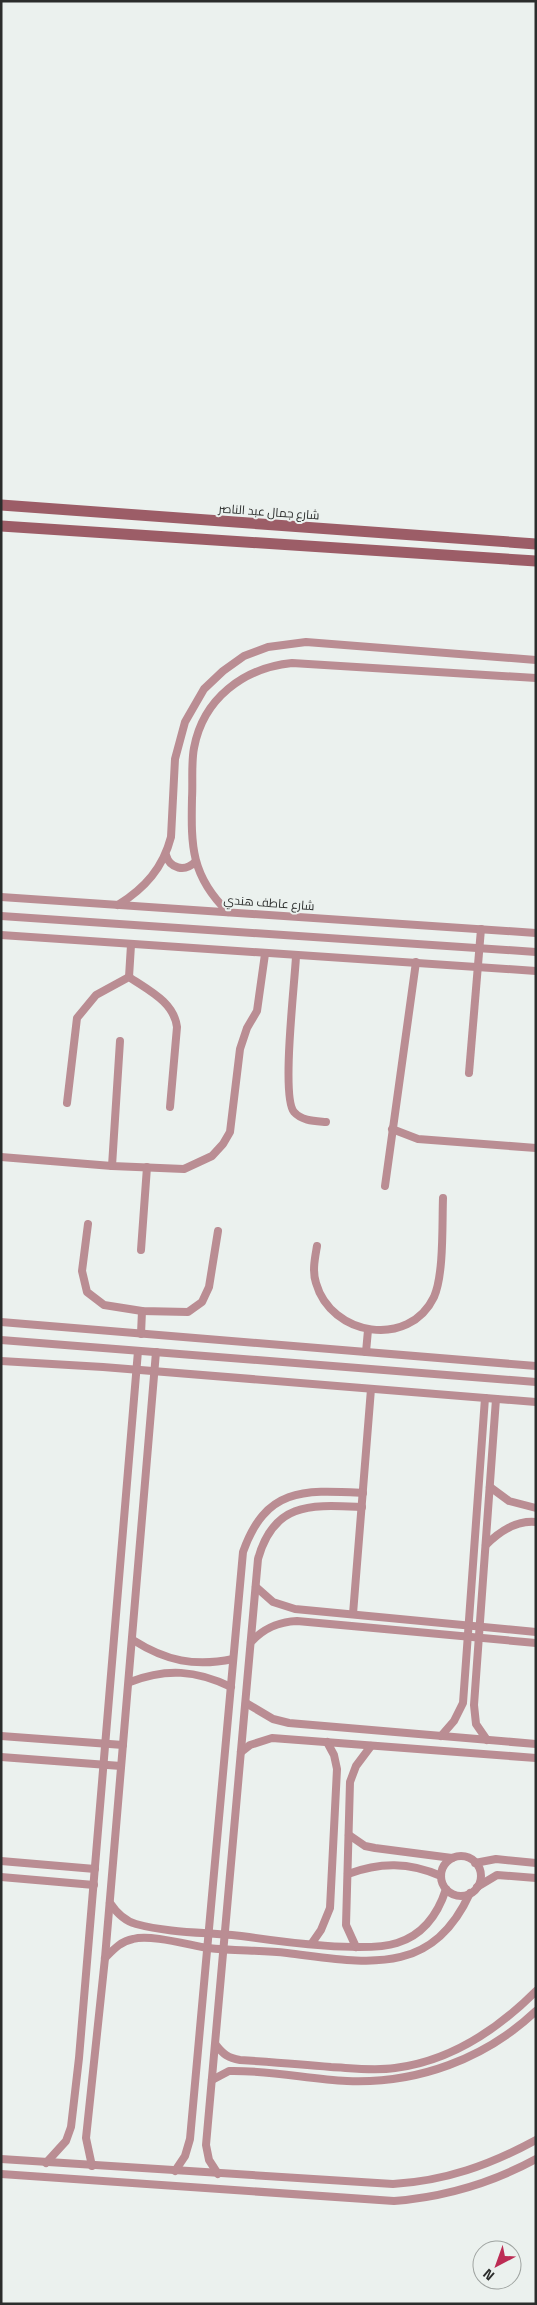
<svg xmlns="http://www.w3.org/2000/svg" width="537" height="2305" font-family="'Titillium Web',Cairo,sans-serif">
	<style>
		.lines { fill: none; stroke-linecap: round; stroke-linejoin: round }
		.minor { stroke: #ba8d93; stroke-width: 8 }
		.secondary { stroke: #9c5d67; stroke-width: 11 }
		.labels { text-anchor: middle; stroke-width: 4; stroke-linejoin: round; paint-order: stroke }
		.street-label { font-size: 12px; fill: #2b2d2c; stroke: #ebf1ee }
	</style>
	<rect width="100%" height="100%" fill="#ebf1ee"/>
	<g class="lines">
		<g class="minor">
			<path d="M166,855C170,869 185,872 195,862"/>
			<path d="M1,897L536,933"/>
			<path d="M118,905C145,888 163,868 171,837L175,759L185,722L204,689L223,671L244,656L268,647L306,642L536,660"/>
			<path d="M228,912C191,876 191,846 192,798C193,782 191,764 194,748C203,699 243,668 292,663L536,678"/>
			<path d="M1,916L536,952"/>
			<path d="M1,935L536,971"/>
			<path d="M296,956C295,981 281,1097 294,1112C302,1121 315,1121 326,1122"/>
			<path d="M129,977L131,945"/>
			<path d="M469,1073L481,929"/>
			<path d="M67,1103L77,1018L96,995L129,977C148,990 174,1002 177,1027L170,1107"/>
			<path d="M392,1129L418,1139L536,1148"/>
			<path d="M1,1157L112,1166L184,1169L212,1156L223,1144L230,1132L240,1049L247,1028L257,1011L265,954"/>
			<path d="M112,1166L120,1041"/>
			<path d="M385,1186L416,962"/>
			<path d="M88,1224L82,1271L87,1292L104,1305L142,1311L188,1312L202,1302L209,1287L218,1231"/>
			<path d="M317,1246C315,1258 312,1271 316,1283C331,1336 409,1349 434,1297C444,1274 442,1225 443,1198"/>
			<path d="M141,1250L147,1167"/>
			<path d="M1,1322L536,1366"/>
			<path d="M141,1334L142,1311"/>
			<path d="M1,1340L536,1382"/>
			<path d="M366,1352L368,1330"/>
			<path d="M1,1361L103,1367L536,1402"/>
			<path d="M490,1487L509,1501L536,1508"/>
			<path d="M486,1545C499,1532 516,1520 536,1522"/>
			<path d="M256,1587L273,1602L295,1609L536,1632"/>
			<path d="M353,1614L371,1389"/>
			<path d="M133,1640C166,1661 195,1667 233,1659"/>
			<path d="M251,1642C264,1628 278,1622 297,1621L536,1643"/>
			<path d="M130,1682C166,1668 196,1670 231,1687"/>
			<path d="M246,1703L273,1719L289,1723L536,1744"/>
			<path d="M1,1736L123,1745"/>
			<path d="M441,1736L454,1721L463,1703L485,1398"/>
			<path d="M487,1740L476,1724L474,1705L496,1399"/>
			<path d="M241,1752L250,1745L272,1738L536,1758"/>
			<path d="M1,1757L121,1766"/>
			<path d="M349,1835L365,1846L375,1848L452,1858"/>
			<circle cx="461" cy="1876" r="20"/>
			<path d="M1,1861L95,1869"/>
			<path d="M475,1863L496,1859L536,1863"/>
			<path d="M348,1874C380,1862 409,1862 441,1876"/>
			<path d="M1,1877L94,1885"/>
			<path d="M477,1887L497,1875L536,1878"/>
			<path d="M110,1903C116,1912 125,1921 136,1924C173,1934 212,1932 249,1937C283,1942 367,1953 397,1943C423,1935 438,1914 446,1889"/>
			<path d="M312,1943L321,1930L330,1908L337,1769L334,1755L327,1742"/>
			<path d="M356,1947L346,1925L350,1782L356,1766L371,1746"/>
			<path d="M105,1958C113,1950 121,1941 133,1939C150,1934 189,1945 208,1948C234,1951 261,1950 287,1953C364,1962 431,1979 470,1893"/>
			<path d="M216,2045C223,2054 228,2058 240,2060C270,2062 300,2064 331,2067C351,2068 374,2071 395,2068C451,2061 497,2030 536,1991"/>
			<path d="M212,2080L229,2071C269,2070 308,2079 347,2081C417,2084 485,2059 536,2011"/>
			<path d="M1,2159L393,2184C445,2181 490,2165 536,2140"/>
			<path d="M46,2163L66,2141L71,2127L79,2058L138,1351"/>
			<path d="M92,2166L86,2138L105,1958L156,1352"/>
			<path d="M175,2171L185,2156L190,2139L243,1552C266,1487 304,1490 363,1493"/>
			<path d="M1,2174L394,2201C444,2197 492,2183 536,2159"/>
			<path d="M218,2174L209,2160L206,2145L258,1559C274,1501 312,1505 362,1507"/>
		</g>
		<g class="secondary">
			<path d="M1,505L536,544"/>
			<path d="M1,526L536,561"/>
		</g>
	</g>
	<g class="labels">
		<g class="street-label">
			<text transform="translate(269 512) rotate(4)" y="4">شارع جمال عبد الناصر</text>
			<text transform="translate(269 903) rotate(4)" y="4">شارع عاطف هندي</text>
		</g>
	</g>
	<rect width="537" height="2305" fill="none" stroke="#2b2d2c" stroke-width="5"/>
	<g transform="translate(497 2265) rotate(221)"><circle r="24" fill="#ebf1ee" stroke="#9ea3a0"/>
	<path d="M0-4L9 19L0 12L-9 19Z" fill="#bc2c54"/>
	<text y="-8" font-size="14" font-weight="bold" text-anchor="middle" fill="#2b2d2c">N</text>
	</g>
</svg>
